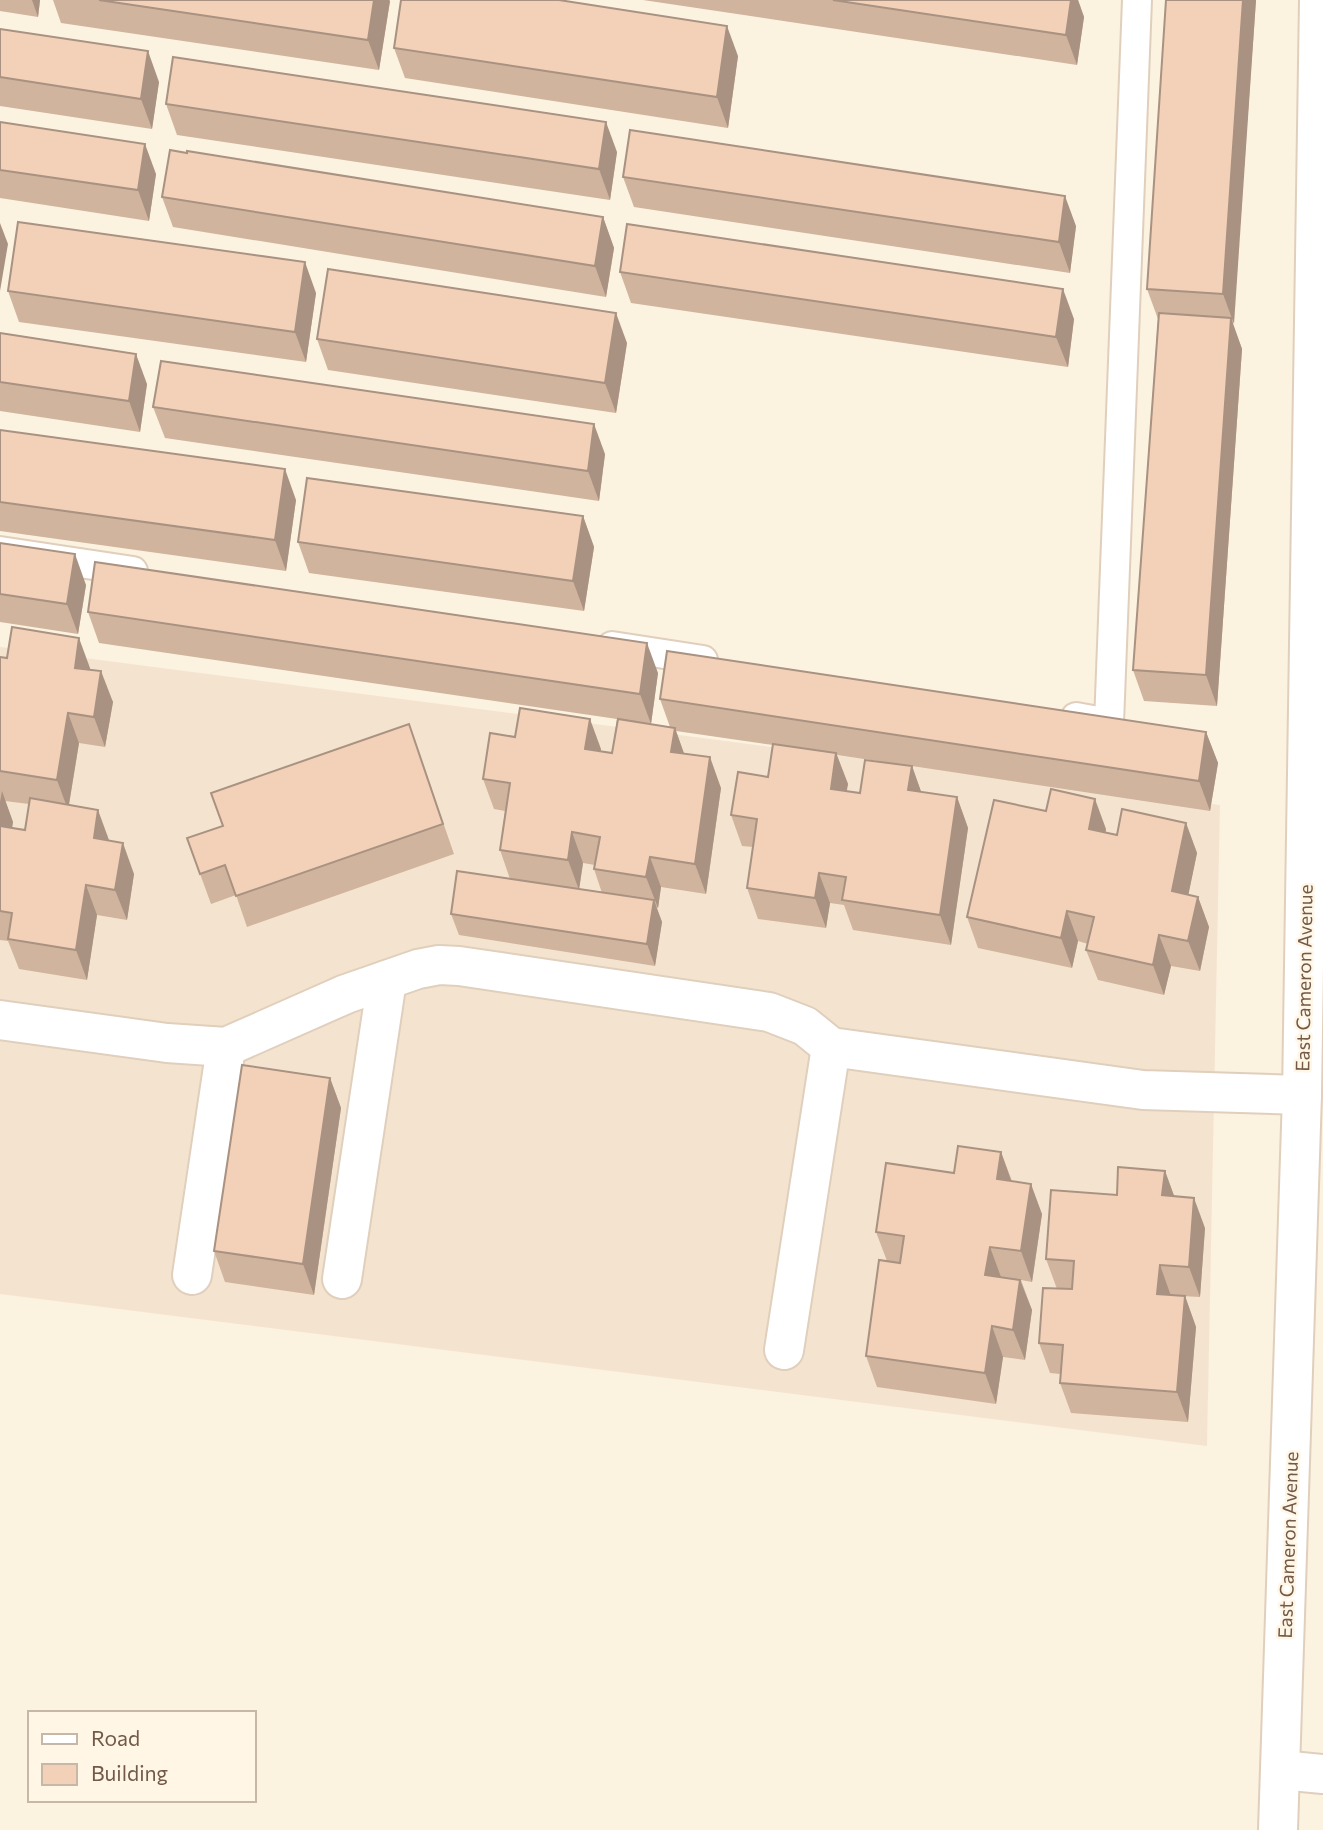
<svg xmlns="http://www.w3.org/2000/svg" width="1323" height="1830" font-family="Commissioner,sans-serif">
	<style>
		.residential { fill: #f4e4cf }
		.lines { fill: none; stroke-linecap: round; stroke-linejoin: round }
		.service-casing { stroke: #e0cfbc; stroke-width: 32 }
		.minor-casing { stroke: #e0cfbc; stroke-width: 42 }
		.service { stroke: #fff; stroke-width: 28 }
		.minor { stroke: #fff; stroke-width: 38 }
		.wall { fill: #d0b49e; fill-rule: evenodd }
		.shaded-wall { fill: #a99281 }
		.building { fill: #f2d1b8; stroke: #a99281; stroke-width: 2 }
		.labels { text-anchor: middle; stroke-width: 5; stroke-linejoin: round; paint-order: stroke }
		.street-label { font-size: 19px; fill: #735947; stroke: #fff6e6 }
	</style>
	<rect width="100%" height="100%" fill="#fcf2e0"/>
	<path class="residential" d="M0,647L1220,805L1207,1446L0,1294Z"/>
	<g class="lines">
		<g class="service-casing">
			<g id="service">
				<path d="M0,551L133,571"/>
				<path d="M612,646L703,660"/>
				<path d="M1076,717L1109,723L1137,0"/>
			</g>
		</g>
		<g class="minor-casing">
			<g id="minor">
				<path d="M0,1020L167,1043L226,1047L346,994L418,969L439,965L459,966L769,1012L805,1026L831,1047L1143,1090L1302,1095"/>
				<path d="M192,1275L226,1047"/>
				<path d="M342,1279L387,980"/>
				<path d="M784,1350L831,1047"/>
				<path d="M1281,1770L1323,1774"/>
				<path d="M1278,1830L1302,1095L1319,0"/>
			</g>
		</g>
		<use href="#service" class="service"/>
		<use href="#minor" class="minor"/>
	</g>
	<g class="wall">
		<path d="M0,0H40L38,17L0,11Z"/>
		<path d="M53,0H389L390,1L379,70L61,23Z"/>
		<path d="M643,0H1078L1084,17L1077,65Z"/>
		<path d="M1166,0H1256L1233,324L1242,349L1217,706L1144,701L1133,670L1158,319L1147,289Z"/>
		<path d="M0,29L159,82L152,129L0,106Z"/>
		<path d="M394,48L738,56L728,128L405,78Z"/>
		<path d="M166,104L617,152L610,200L177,135Z"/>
		<path d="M0,122L156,174L149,221L0,198Z"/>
		<path d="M187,153L603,217L614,248L606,297L173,227L162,197Z"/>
		<path d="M623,177L1076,226L1070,273L634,207Z"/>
		<path d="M620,272L1074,319L1068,367L631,303Z"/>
		<path d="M8,291L316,293L306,362L19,322Z"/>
		<path d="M0,333L147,384L140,432L0,411Z"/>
		<path d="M317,339L627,343L616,413L328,370Z"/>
		<path d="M153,407L605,454L599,501L165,438Z"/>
		<path d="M0,430L296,500L286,571L0,531Z"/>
		<path d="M583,516L594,547L584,611L309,573L298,542Z"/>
		<path d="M0,543L86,585L78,634L0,622Z"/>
		<path d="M88,612L658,673L651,724L670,727L660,699L1206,732L1218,763L1210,811L912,766L921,792L957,797L968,828L951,945L853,930L844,905L830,903L826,928L758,919L747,888L753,847L742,846L731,815L768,777L773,745L676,731L684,754L721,788L706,894L661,887L658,908L656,907L662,922L655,966L459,935L451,914L510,879L500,850L505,811L494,809L483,779L515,737L601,749L600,752L612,753L617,719L99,643ZM837,755L904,765L860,793L846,791L848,784ZM583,863L595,865L594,869L602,893L579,889Z"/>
		<path d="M0,657L90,668V670L113,702L105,747L79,743L69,805L109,841L134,874L127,920L97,915L87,980L19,969L8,941L0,940ZM5,801L29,804L25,830L12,828L13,822Z"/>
		<path d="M409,724L454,854L247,927L236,895L211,904L187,838L223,826Z"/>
		<path d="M1186,823L1197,853L1188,895L1198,897L1209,927L1200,971L1171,966L1164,995L1098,980L1086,950L1088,944L1078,941L1072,968L978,948L967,917L1106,829L1105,833L1117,835Z"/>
		<path d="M330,1078L341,1108L314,1295L225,1282L214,1251Z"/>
		<path d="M1001,1152L1012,1181L1042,1214L1032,1282L1021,1280L1032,1310L1025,1360L1003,1357L996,1404L877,1387L866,1356L887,1261L876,1232L954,1173Z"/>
		<path d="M1165,1171L1174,1196L1205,1228L1200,1297L1181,1296H1185L1196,1327L1188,1422L1071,1413L1060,1383V1374L1050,1373L1039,1343L1057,1289L1046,1259L1117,1195Z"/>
	</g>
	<g class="shaded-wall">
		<path d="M32,0H40L38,17Z"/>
		<path d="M374,0H389L390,1L379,70L368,40Z"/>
		<path d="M1071,0H1078L1084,17L1077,65L1066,35Z"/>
		<path d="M1243,0H1256L1234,324L1223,294Z"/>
		<path d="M727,26L738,56L728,128L717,97Z"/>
		<path d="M148,51L159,82L152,129L141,99Z"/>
		<path d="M606,122L617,152L610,200L599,169Z"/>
		<path d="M145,144L156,174L149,221L138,190Z"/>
		<path d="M1065,196L1076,226L1070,273L1059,242Z"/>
		<path d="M603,217L614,248L606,297L595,266Z"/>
		<path d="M0,223L8,244L0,291Z"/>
		<path d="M305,262L316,293L306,362L295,332Z"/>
		<path d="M1063,289L1074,319L1068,367L1056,337Z"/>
		<path d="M616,313L627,343L616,413L605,383Z"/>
		<path d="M1231,318L1242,349L1217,706L1206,675Z"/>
		<path d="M136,354L147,384L140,432L129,401Z"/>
		<path d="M594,424L605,454L599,501L588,471Z"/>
		<path d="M285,469L296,500L286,571L275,540Z"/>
		<path d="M583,516L594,547L584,611L573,581Z"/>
		<path d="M75,554L86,585L78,634L67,604Z"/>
		<path d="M79,638L90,668L86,698L75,668Z"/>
		<path d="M647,643L658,673L651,724L640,694Z"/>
		<path d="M101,671L113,702L105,747L94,717Z"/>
		<path d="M68,713L79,743L68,810L57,780Z"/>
		<path d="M590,719L601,749L596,780L585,749Z"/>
		<path d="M675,728L686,759L671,752Z"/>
		<path d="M1206,732L1218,763L1210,811L1199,781Z"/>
		<path d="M836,753L848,784L842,820L831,789Z"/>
		<path d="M710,757L721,788L706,894L695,864Z"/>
		<path d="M912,766L923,797L908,790Z"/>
		<path d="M2,791L13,822L7,856L0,836V802Z"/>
		<path d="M957,797L968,828L951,945L940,915Z"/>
		<path d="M1095,799L1106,829L1100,860L1089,829Z"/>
		<path d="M98,810L109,840L94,838Z"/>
		<path d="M1186,823L1197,853L1183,921L1172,891Z"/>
		<path d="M572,832L583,863L579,890L568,860Z"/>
		<path d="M123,843L134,874L127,920L115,890Z"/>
		<path d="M650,857L661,887L658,908L646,877Z"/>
		<path d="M819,873L830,903L826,928L815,898Z"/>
		<path d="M86,885L97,915L87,980L76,950Z"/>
		<path d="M1198,897L1209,927L1200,971L1188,941Z"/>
		<path d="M654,900L662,922L655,966L647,944Z"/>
		<path d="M1067,911L1078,941L1072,968L1061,938Z"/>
		<path d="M1159,935L1171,966L1164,995L1153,965Z"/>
		<path d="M330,1078L341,1108L314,1295L303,1264Z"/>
		<path d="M1001,1152L1012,1183L997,1179Z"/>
		<path d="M1165,1171L1176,1201L1162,1195Z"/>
		<path d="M1031,1184L1042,1214L1032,1282L1021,1251Z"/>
		<path d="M1194,1198L1205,1228L1200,1297L1189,1267Z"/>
		<path d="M990,1247L1001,1277L985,1275Z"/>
		<path d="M1160,1265L1171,1296L1157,1294Z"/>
		<path d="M1020,1280L1032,1310L1025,1360L1013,1330Z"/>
		<path d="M1185,1296L1196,1327L1188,1422L1177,1392Z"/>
		<path d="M992,1326L1003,1357L996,1404L985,1373Z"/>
	</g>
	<g class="building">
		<path d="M99,0H374L368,40Z"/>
		<path d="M401,0H559L727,26L717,97L394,48Z"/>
		<path d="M833,0H1071L1066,35Z"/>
		<path d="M1166,0H1243L1223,294L1147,289Z"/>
		<path d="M0,29L148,51L141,99L0,77Z"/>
		<path d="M173,57L606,122L599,169L166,104Z"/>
		<path d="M0,122L145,144L138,190L0,170Z"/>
		<path d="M630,130L1065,196L1059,242L623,177Z"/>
		<path d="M170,150L187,153V151L603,217L595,266L162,197Z"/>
		<path d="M18,222L305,262L295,332L8,291Z"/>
		<path d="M627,224L1063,289L1056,337L620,272Z"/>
		<path d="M328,269L616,313L605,383L317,339Z"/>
		<path d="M1159,313L1231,318L1206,675L1133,670Z"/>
		<path d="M0,333L136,354L129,401L0,382Z"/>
		<path d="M161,361L594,424L588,471L153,407Z"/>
		<path d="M0,430L285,469L275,540L0,502Z"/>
		<path d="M307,478L583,516L573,581L298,542Z"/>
		<path d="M0,543L75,554L67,604L0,594Z"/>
		<path d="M95,562L647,643L640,694L88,612Z"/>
		<path d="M12,627L79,638L75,668L101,671L94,717L68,713L57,780L0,771V657L7,658Z"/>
		<path d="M667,651L1206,732L1199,781L660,699Z"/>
		<path d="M520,708L590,719L585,749L612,753L618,719L675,728L671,752L710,757L695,864L650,857L646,877L594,869L600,837L572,832L568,860L500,850L510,783L483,779L490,733L515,737Z"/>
		<path d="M409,724L443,824L236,896L225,865L200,874L187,838L223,826L211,793Z"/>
		<path d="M773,744L836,753L831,789L860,793L865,760L912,766L908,790L957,797L940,915L842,900L846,877L819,873L815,898L747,888L757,819L731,815L738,772L768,777Z"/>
		<path d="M1051,789L1095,799L1089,829L1117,835L1122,809L1186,823L1172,891L1198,897L1188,941L1159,935L1153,965L1086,950L1094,917L1067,911L1061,938L967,917L994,800L1046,811Z"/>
		<path d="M30,798L98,810L94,838L123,843L115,890L86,885L76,950L8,939L12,913L0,911V826L25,830Z"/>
		<path d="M457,871L654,900L647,944L451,914Z"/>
		<path d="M242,1065L330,1078L303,1264L214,1251Z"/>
		<path d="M958,1146L1001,1152L997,1179L1031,1184L1021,1251L990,1247L985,1275L1020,1280L1013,1330L992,1326L985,1373L866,1356L879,1260L900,1263L904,1236L876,1232L886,1163L954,1173Z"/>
		<path d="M1118,1167L1165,1171L1162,1195L1194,1198L1189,1267L1160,1265L1157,1294L1185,1296L1177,1392L1060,1383L1063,1345L1039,1343L1043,1288L1072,1289L1074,1261L1046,1259L1051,1190L1117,1195Z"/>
	</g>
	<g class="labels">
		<g class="street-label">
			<text transform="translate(1304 978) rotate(-89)" y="7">East Cameron Avenue</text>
			<text transform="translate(1288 1545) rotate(-88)" y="7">East Cameron Avenue</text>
		</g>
	</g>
	<rect x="28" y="1711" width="228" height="91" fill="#fff6e6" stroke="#c7b7a6" stroke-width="2"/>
	<rect x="42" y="1734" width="35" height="10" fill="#ffffff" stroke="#c7b7a6" stroke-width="2"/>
	<text x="91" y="1746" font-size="21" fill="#735947">Road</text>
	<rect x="42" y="1764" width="35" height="21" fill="#f2d1b8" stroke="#c7b7a6" stroke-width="2"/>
	<text x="91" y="1781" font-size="21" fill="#735947">Building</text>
</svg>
